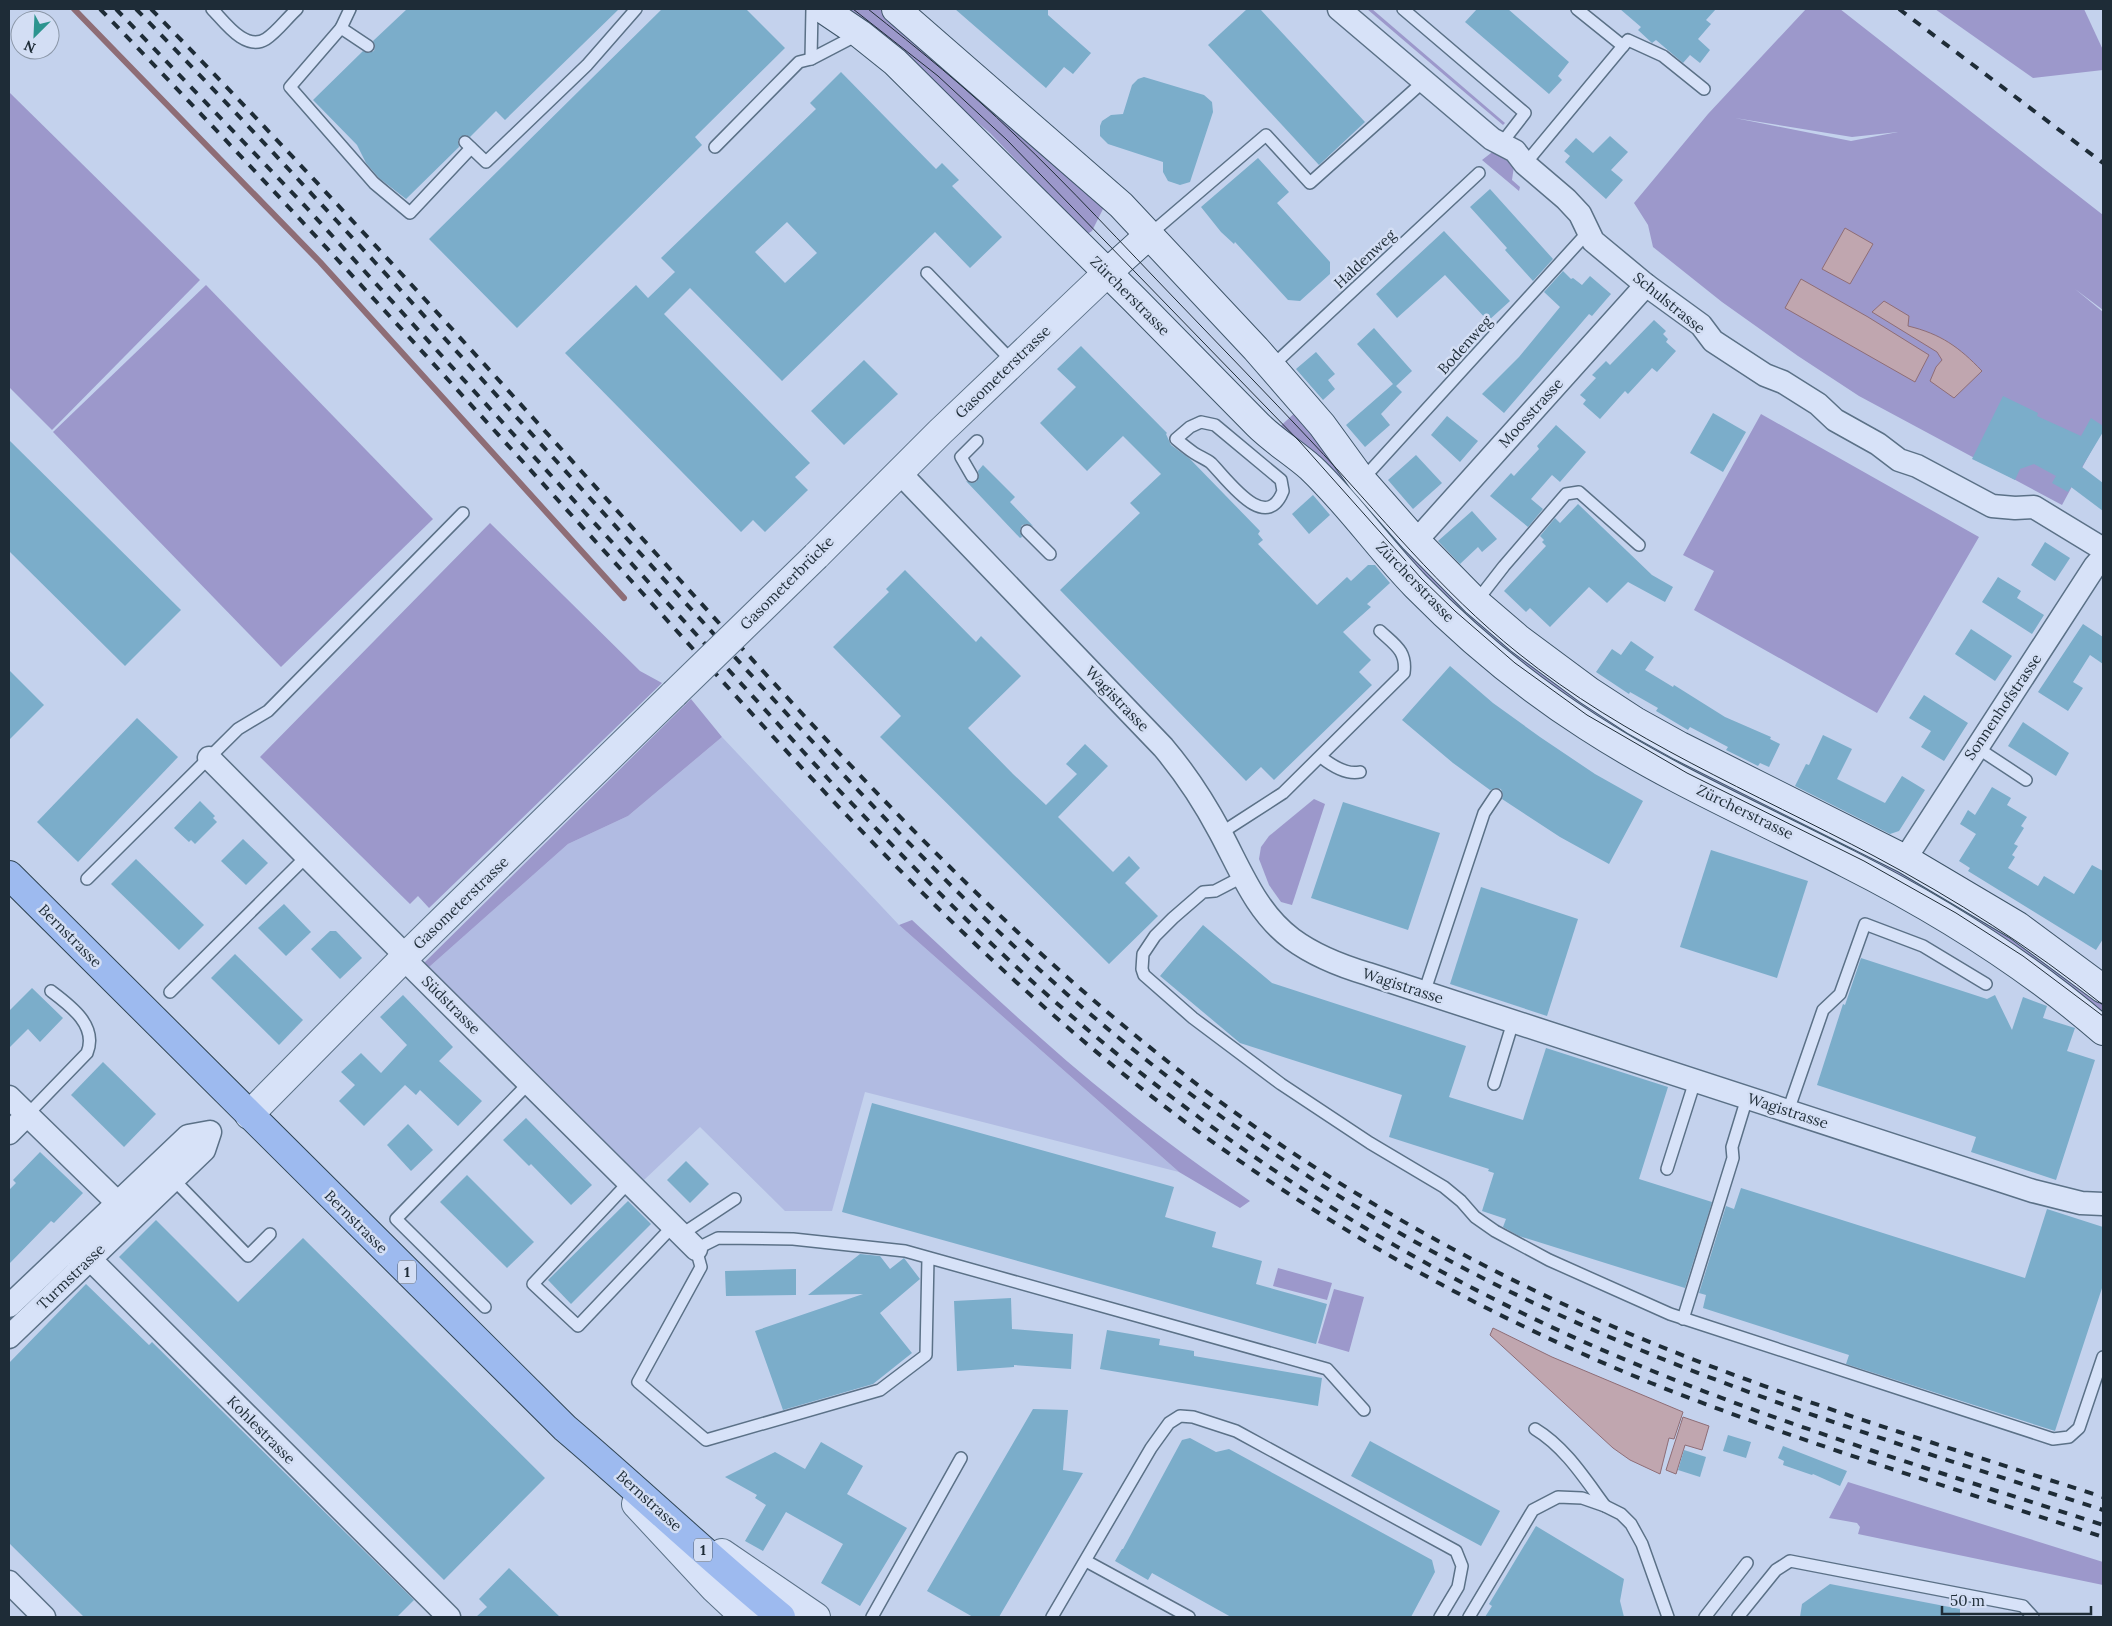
<svg xmlns="http://www.w3.org/2000/svg" width="2112" height="1626" font-family="Lora,serif">
	<style>
		.farmland { fill: #b1bbe2 }
		.green { fill: #9c98cb; fill-rule: evenodd }
		.water { fill: #c0a6af; stroke: #8e6d76 }
		.lines { fill: none; stroke-linecap: round; stroke-linejoin: round }
		.stream { stroke: #8e6d76; stroke-width: 6 }
		.building { fill: #7badca; fill-rule: evenodd }
		.service-casing { stroke: #5b7187; stroke-width: 14 }
		.minor-casing { stroke: #5b7187; stroke-width: 25 }
		.tertiary-casing { stroke: #5b7187; stroke-width: 30 }
		.secondary-casing { stroke: #3e5569; stroke-width: 30 }
		.primary-casing { stroke: #2f4555; stroke-width: 30 }
		.service { stroke: #d7e2f8; stroke-width: 11 }
		.minor { stroke: #d7e2f8; stroke-width: 22 }
		.tertiary { stroke: #d7e2f8; stroke-width: 28 }
		.secondary { stroke: #d7e2f8; stroke-width: 28 }
		.primary { stroke: #9dbaef; stroke-width: 28 }
		.tram { stroke: #1e2c37; stroke-width: 1 }
		.rail { stroke: #1e2c37; stroke-width: 4; stroke-dasharray: 9 9; stroke-linecap: butt }
		.tertiary-bridge-casing { stroke: #5b7187; stroke-width: 30; stroke-linecap: butt }
		.tertiary-bridge { stroke: #d7e2f8; stroke-width: 28 }
		.labels { text-anchor: middle; stroke-width: 5; stroke-linejoin: round; paint-order: stroke }
		.shield { fill: #d3def4; stroke: #546170; stroke-width: 1 }
		.shield-label { font-size: 14px; font-weight: bold; fill: #1e2c37 }
		.street-label { font-size: 15px; fill: #1e2c37; stroke: #d3def4 }
	</style>
	<rect width="100%" height="100%" fill="#c4d2ed"/>
	<path class="farmland" d="M722,737L899,925L1179,1172L865,1092L832,1211H785L700,1127L644,1180L428,968L568,844L628,816Z"/>
	<g class="green">
		<path d="M844,9H885L1105,205L1092,231L1089,233L1085,232L990,133Z"/>
		<path d="M1367,9H1372L1505,123L1503,125Z"/>
		<path d="M1806,9H1840L2103,215V310L2075,289L2103,312V429L2062,505L1859,396L1798,356L1722,302L1653,247L1648,225L1634,203L1708,114ZM1735,118L1852,137L1898,132L1851,141Z"/>
		<path d="M1935,9H2084L2103,50V70L2033,78Z"/>
		<path d="M9,92L200,280L52,430L9,387Z"/>
		<path d="M1506,151L1515,159L1512,180L1520,187L1519,191L1482,160L1491,153Z"/>
		<path d="M206,285L433,519L281,667L53,432Z"/>
		<path d="M1300,408L1486,620L1892,859L2103,994V1025L1695,783L1517,670L1273,433Z"/>
		<path d="M1761,414L1979,537L1877,713L1694,610L1714,571L1683,555Z"/>
		<path d="M490,523L640,671L662,683L429,908L418,896L410,904L260,757Z"/>
		<path d="M691,699L722,737L628,816L568,844L428,968L424,963Z"/>
		<path d="M1314,799L1325,804L1292,905L1281,902L1269,885L1259,859L1261,847L1269,836Z"/>
		<path d="M912,920C980,983 1047,1047 1119,1104C1161,1138 1205,1170 1250,1201L1240,1208L1179,1172L899,925Z"/>
		<path d="M1278,1268L1332,1283L1327,1300L1273,1286Z"/>
		<path d="M1334,1289L1364,1297L1349,1352L1318,1343Z"/>
		<path d="M1848,1482L2103,1562V1585L1858,1534L1860,1527L1857,1523L1829,1518Z"/>
	</g>
	<g class="water">
		<path d="M1845,228L1873,244L1850,284L1822,269Z"/>
		<path d="M1801,279L1868,317L1929,355L1915,382L1785,308Z"/>
		<path d="M1884,301L1909,316L1908,326C1941,334 1959,347 1982,371L1954,398L1930,381L1936,367L1942,360L1937,352L1872,312Z"/>
		<path d="M1493,1328L1552,1357L1683,1412L1674,1439L1669,1438L1660,1474L1630,1460L1613,1448L1490,1335Z"/>
		<path d="M1683,1417L1709,1426L1702,1450L1685,1445L1676,1474L1666,1470Z"/>
	</g>
	<g class="lines">
		<path class="stream" d="M74,9L320,262L624,598"/>
	</g>
	<g class="building">
		<path d="M407,9H619L505,120L496,111L470,137L466,135L460,137L458,141L459,147L406,199L379,178L366,163L357,145L313,100L363,51L368,53L374,51L375,46L373,41Z"/>
		<path d="M662,9H746L785,48L695,137L702,145L517,328L429,239Z"/>
		<path d="M955,9H1048V15L1091,53L1073,74L1064,67L1046,88Z"/>
		<path d="M1247,9H1260L1365,122L1319,165L1208,45Z"/>
		<path d="M1477,9H1508L1569,62L1558,76L1562,80L1549,94L1465,22Z"/>
		<path d="M1620,9H1716L1706,20L1711,24L1698,39L1710,50L1700,63L1690,55L1683,63L1656,40L1652,43L1638,30L1641,27Z"/>
		<path d="M841,72L936,169L942,163L959,180L952,186L1002,237L970,268L935,232L782,381L690,288L664,314L810,463L795,477L808,490L765,532L753,520L741,532L565,353L636,285L648,298L675,272L661,258L816,109L810,103ZM787,222L817,253L785,283L755,252Z"/>
		<path d="M1144,77L1204,95L1212,102L1213,112L1190,182L1180,185L1168,181L1163,172V162L1108,144L1100,136V126L1102,121L1111,115L1123,114L1132,85L1138,79Z"/>
		<path d="M1610,136L1628,152L1611,170L1623,180L1606,199L1565,162L1570,156L1564,151L1576,138L1593,153Z"/>
		<path d="M1258,158L1289,192L1277,203L1330,262V274L1300,301L1288,300L1235,242L1234,244L1221,232L1201,207Z"/>
		<path d="M1490,189L1553,259L1533,281L1505,250L1507,248L1470,207Z"/>
		<path d="M1444,231L1510,301L1488,321L1445,275L1397,318L1376,294Z"/>
		<path d="M1563,271L1571,279L1573,278L1582,285L1590,276L1611,294L1592,316L1589,314L1504,413L1482,394L1519,357L1560,307L1544,292Z"/>
		<path d="M1654,320L1666,331L1663,334L1668,339L1666,342L1676,351L1657,372L1652,368L1628,394L1625,391L1600,419L1583,404L1586,400L1580,395L1596,378L1592,375L1606,361L1610,365Z"/>
		<path d="M1374,328L1412,371L1396,386L1402,392L1381,414L1390,425L1365,447L1346,425L1393,384L1357,344Z"/>
		<path d="M1081,346L1167,433L1166,434L1171,445L1190,459L1260,531L1258,534L1263,540L1258,544L1317,605L1347,577L1351,581L1368,565H1375L1390,583L1367,604L1371,607L1343,632L1371,660L1359,672L1372,685L1274,780L1261,767L1246,781L1060,590L1140,513L1130,503L1161,474L1123,436L1087,471L1040,423L1076,387L1057,369Z"/>
		<path d="M1316,352L1335,374L1328,380L1335,389L1323,400L1296,369Z"/>
		<path d="M864,360L898,394L844,445L811,411Z"/>
		<path d="M2003,396L2038,413L2037,416L2081,436L2091,418L2103,426V432L2082,467L2103,483V511L2071,487L2068,492L2052,483L2056,476L2034,464L2020,469L2015,480L1972,459Z"/>
		<path d="M1713,413L1746,432L1723,472L1690,453Z"/>
		<path d="M1447,416L1478,441L1460,462L1431,435Z"/>
		<path d="M1556,425L1586,452L1560,482L1552,475L1531,499L1543,509L1528,527L1490,496L1511,473L1514,476L1539,449L1537,446Z"/>
		<path d="M9,440L181,610L125,666L9,551Z"/>
		<path d="M1416,455L1442,483L1413,509L1388,480Z"/>
		<path d="M983,465L1015,497L1010,502L1033,526L1028,524L1022,525L1020,530L1022,537L1020,538L966,481L972,483L976,482L979,476L978,471Z"/>
		<path d="M1313,495L1330,515L1309,534L1292,514Z"/>
		<path d="M1578,504L1652,575L1673,587L1665,602L1628,582L1607,603L1589,587L1550,627L1530,608L1526,612L1504,591L1546,546L1542,542L1544,540L1540,536L1555,518L1560,523Z"/>
		<path d="M1472,511L1497,539L1482,552L1478,547L1460,564L1438,541Z"/>
		<path d="M2045,542L2070,558L2055,581L2031,565Z"/>
		<path d="M905,570L976,642L981,636L1021,676L968,728L1013,774L1046,805L1077,774L1066,764L1085,744L1108,766L1058,817L1113,872L1129,856L1140,868L1125,883L1158,916L1109,964L880,737L901,716L833,647L889,592L886,589Z"/>
		<path d="M1998,577L2021,591L2017,598L2044,615L2032,634L1982,602Z"/>
		<path d="M2083,624L2103,637V664L2090,655L2073,682L2083,688L2068,711L2038,692Z"/>
		<path d="M1971,629L2012,656L1995,681L1955,654Z"/>
		<path d="M1631,641L1654,657L1645,670L1673,687L1674,685L1725,717L1771,737L1770,739L1780,744L1769,767L1760,763L1758,766L1726,750L1728,747L1690,727L1688,730L1656,711L1658,708L1630,692L1629,694L1596,672L1612,649L1621,655Z"/>
		<path d="M1450,666L1493,703L1540,737L1595,774L1643,801L1609,864L1560,837L1502,799L1503,795L1501,789L1496,788L1490,790L1453,763L1402,720Z"/>
		<path d="M9,670L44,705L9,740Z"/>
		<path d="M1924,695L1968,723L1944,761L1921,747L1931,731L1909,718Z"/>
		<path d="M137,718L178,757L78,862L37,822Z"/>
		<path d="M2023,722L2069,753L2056,776L2008,746Z"/>
		<path d="M1823,735L1852,749L1837,779L1885,803L1902,776L1925,790L1899,831L1890,834L1795,786L1806,764L1809,765Z"/>
		<path d="M1992,787L2011,798L2007,805L2027,817L2021,826L2024,828L2014,844L2018,846L2012,855L2015,857L2008,868L2038,886L2044,876L2074,894L2092,865L2103,871V939L2096,950L1968,871L1970,868L1959,861L1976,834L1960,824L1968,810L1975,815Z"/>
		<path d="M200,801L215,816L213,818L217,822L195,844L191,840L189,842L174,828Z"/>
		<path d="M1343,802L1440,833L1408,930L1311,898Z"/>
		<path d="M243,839L268,863L246,885L221,861Z"/>
		<path d="M1711,850L1808,881L1777,978L1680,947Z"/>
		<path d="M136,859L204,925L179,950L111,884Z"/>
		<path d="M1481,887L1578,919L1547,1016L1450,984Z"/>
		<path d="M284,904L311,932L286,956L258,928Z"/>
		<path d="M1203,925L1272,983L1466,1046L1449,1097L1523,1120L1546,1048L1668,1087L1639,1179L1712,1202L1685,1288L1519,1236L1503,1227L1506,1219L1482,1211L1494,1173L1488,1171L1489,1169L1389,1137L1402,1095L1240,1043L1160,976Z"/>
		<path d="M330,931H336L362,958L340,979L311,949Z"/>
		<path d="M235,954L303,1020L279,1045L211,978Z"/>
		<path d="M1861,958L1987,999L1995,995L2012,1030L2023,997L2047,1006L2043,1018L2075,1028L2067,1051L2095,1060L2056,1180L1971,1152L1976,1137L1817,1085L1843,1004L1845,1005Z"/>
		<path d="M32,988L63,1018L40,1042L28,1029L9,1048V1011Z"/>
		<path d="M403,995L453,1047L439,1061L482,1101L458,1126L420,1090L416,1095L405,1085L364,1126L339,1101L355,1085L341,1072L361,1053L381,1073L407,1045L380,1017Z"/>
		<path d="M103,1062L156,1114L124,1147L71,1095Z"/>
		<path d="M872,1103L1174,1187L1165,1217L1216,1232L1212,1247L1262,1261L1256,1284L1327,1304L1316,1344L842,1212Z"/>
		<path d="M526,1118L592,1185L571,1205L531,1164L529,1166L503,1140Z"/>
		<path d="M408,1124L433,1150L411,1171L387,1145Z"/>
		<path d="M40,1152L83,1193L54,1223L51,1221L9,1264V1190L16,1183L13,1180Z"/>
		<path d="M686,1161L709,1184L690,1203L667,1180Z"/>
		<path d="M467,1175L534,1242L507,1268L440,1202Z"/>
		<path d="M1741,1188L2025,1278L2047,1209L2103,1227V1285L2055,1431L1846,1364L1849,1355L1703,1308L1706,1295L1699,1293L1726,1206L1734,1209Z"/>
		<path d="M628,1201L651,1224L571,1304L548,1280Z"/>
		<path d="M156,1220L238,1302L303,1238L545,1478L444,1580L119,1257Z"/>
		<path d="M860,1254L880,1256L890,1269L904,1258L920,1279L880,1313L912,1353L873,1384L783,1410L755,1331L863,1294L808,1295Z"/>
		<path d="M796,1269V1295L726,1296L725,1271Z"/>
		<path d="M86,1284L149,1345L152,1342L414,1600L397,1617H84L9,1543V1363Z"/>
		<path d="M1011,1298L1012,1329L1073,1334L1071,1369L1014,1365V1367L957,1371L954,1301Z"/>
		<path d="M1107,1330L1160,1339L1159,1345L1194,1351V1356L1322,1378L1318,1406L1100,1369Z"/>
		<path d="M1033,1409L1068,1410L1063,1470L1083,1473L999,1617H973L927,1591Z"/>
		<path d="M1728,1435L1751,1442L1746,1458L1723,1451Z"/>
		<path d="M1190,1438L1216,1452L1229,1449L1432,1560L1435,1572L1411,1617H1231L1152,1573L1148,1580L1115,1561L1122,1549H1123L1182,1440Z"/>
		<path d="M1370,1441L1500,1511L1481,1546L1351,1476Z"/>
		<path d="M821,1442L863,1466L847,1494L907,1528L860,1606L821,1583L843,1544L786,1512L763,1551L745,1541L766,1505L755,1498L757,1495L725,1477L775,1452L805,1469Z"/>
		<path d="M1783,1446L1847,1471L1840,1486L1813,1474L1812,1475L1783,1465L1784,1461L1778,1458Z"/>
		<path d="M1684,1450L1706,1457L1700,1477L1678,1470Z"/>
		<path d="M1536,1526L1624,1579L1620,1601L1624,1617H1485L1492,1606L1489,1604Z"/>
		<path d="M509,1568L560,1617H476L487,1607L479,1599Z"/>
		<path d="M1830,1584L1960,1609V1617H1800L1802,1604Z"/>
	</g>
	<g class="lines">
		<g class="service-casing">
			<g id="service">
				<path d="M212,9C224,21 245,52 266,39C277,32 287,18 297,9"/>
				<path d="M350,9L341,28L368,46"/>
				<path d="M1403,9L1525,113L1501,144"/>
				<path d="M1577,9L1623,46"/>
				<path d="M341,28L290,87L374,183L410,213L471,148"/>
				<path d="M811,59L812,9"/>
				<path d="M465,142L486,162L587,65L636,9"/>
				<path d="M715,147L799,62L811,59L859,34"/>
				<path d="M1525,164L1628,40L1663,56L1704,89"/>
				<path d="M1149,235L1266,135L1310,183L1423,82"/>
				<path d="M927,273L1013,362"/>
				<path d="M1271,367L1479,173"/>
				<path d="M1201,422L1215,425L1281,480L1283,491C1266,535 1227,479 1211,463C1206,459 1200,457 1194,453C1188,449 1182,444 1176,439L1190,427Z"/>
				<path d="M972,476L961,457L977,441"/>
				<path d="M1362,480L1589,231"/>
				<path d="M1027,531L1050,554"/>
				<path d="M1476,602L1504,566L1566,494L1579,492L1639,545"/>
				<path d="M1976,747L2026,780"/>
				<path d="M1321,757C1331,765 1347,775 1360,772"/>
				<path d="M1221,833L1283,793L1404,673C1407,651 1395,645 1380,631"/>
				<path d="M1242,877L1215,891L1203,892L1173,918L1155,936L1143,954L1142,969L1144,975L1193,1018L1281,1084L1370,1143L1444,1187L1461,1201L1475,1217L1495,1231L1549,1260L1670,1314L2053,1439L2069,1437L2079,1428L2103,1357"/>
				<path d="M87,879L238,729L268,711L463,513"/>
				<path d="M170,992L306,857"/>
				<path d="M1424,993L1484,813L1496,795"/>
				<path d="M1494,1084L1513,1022"/>
				<path d="M1788,1111L1823,1010L1840,994L1865,924L1923,946L1986,984"/>
				<path d="M27,1115L87,1053C98,1026 71,1006 51,991"/>
				<path d="M1667,1169L1695,1081"/>
				<path d="M174,1180L248,1256L270,1234"/>
				<path d="M629,1182L533,1284L578,1326L673,1226"/>
				<path d="M682,1234L735,1199"/>
				<path d="M928,1258L926,1355L880,1390L706,1440L638,1382L701,1267L696,1249L718,1238L793,1239L905,1251L1327,1369L1364,1410"/>
				<path d="M485,1307L396,1219L529,1083"/>
				<path d="M1683,1319L1733,1158L1732,1147L1747,1098"/>
				<path d="M1535,1429C1565,1447 1585,1479 1605,1506"/>
				<path d="M1086,1561L1189,1617"/>
				<path d="M872,1617L961,1458"/>
				<path d="M1052,1617L1151,1448L1169,1423L1180,1416L1193,1417L1236,1431L1456,1551L1462,1566L1458,1587L1440,1617"/>
				<path d="M1469,1617L1533,1510L1558,1497L1582,1498L1605,1506L1621,1514L1631,1524L1642,1544L1668,1617"/>
				<path d="M1705,1617L1747,1563"/>
				<path d="M1738,1617L1776,1570L1790,1561L2023,1606L2033,1617"/>
			</g>
		</g>
		<g class="minor-casing">
			<g id="minor">
				<path d="M1339,9L1492,139L1515,151L1525,164L1566,199L1580,214L1593,241L1646,285L1701,325L1713,341L1765,375L1783,382L1818,404L1835,420L1878,444L1899,460L1917,466L1992,506L2015,508L2034,507L2103,549"/>
				<path d="M899,472L1163,747C1185,773 1204,802 1220,832C1241,871 1256,912 1292,939C1315,956 1341,966 1368,974L2033,1191L2081,1203L2103,1204"/>
				<path d="M1414,539L1424,532L1646,285"/>
				<path d="M209,758L397,947L413,968L696,1249"/>
				<path d="M1905,859L2095,566L2103,557"/>
				<path d="M9,1097L126,1211"/>
				<path d="M9,1133L27,1115"/>
				<path d="M80,1249L449,1617"/>
				<path d="M9,1306L188,1136L210,1132L204,1150L9,1337"/>
				<path d="M9,1582L44,1617"/>
			</g>
		</g>
		<g class="tertiary-casing">
			<g id="tertiary">
				<path d="M816,556L940,432L1107,273"/>
				<path d="M249,1115L405,957L674,694"/>
				<path d="M636,1504L714,1588L745,1617"/>
				<path d="M722,1553L816,1617"/>
			</g>
		</g>
		<g class="secondary-casing">
			<g id="secondary">
				<path d="M823,9L860,34L895,62L1135,300L1258,425C1274,441 1294,453 1311,468C1349,504 1380,549 1416,586C1468,639 1525,686 1587,726C1670,780 1761,819 1848,864C1939,910 2026,964 2103,1031"/>
				<path d="M896,9L1121,205L1256,349L1322,425L1362,480L1414,539L1476,602L1519,639L1589,691L1635,721L1680,746L1905,859L2018,926L2103,989"/>
				<path d="M1107,273L1149,235"/>
			</g>
		</g>
		<g class="primary-casing">
			<path id="primary" d="M9,875L565,1428C638,1490 707,1556 781,1617"/>
		</g>
		<use href="#service" class="service"/>
		<use href="#minor" class="minor"/>
		<use href="#tertiary" class="tertiary"/>
		<use href="#secondary" class="secondary"/>
		<use href="#primary" class="primary"/>
		<g class="tram">
			<path d="M853,9L938,76L1007,140L1300,442L1421,578L1455,611L1515,663L1587,715L1644,748L1687,773L1864,861L1956,913L2023,956L2103,1016"/>
			<path d="M868,9C918,49 968,89 1014,134C1071,188 1123,245 1177,301C1222,348 1267,394 1311,441C1379,513 1440,591 1518,653C1626,740 1753,792 1874,856C1955,899 2032,948 2103,1005"/>
		</g>
		<g class="rail">
			<path d="M100,9C280,194 453,385 627,576C766,729 903,885 1059,1020C1147,1097 1241,1166 1340,1226C1439,1287 1543,1339 1651,1383C1799,1442 1952,1488 2103,1537"/>
			<path d="M116,9L305,206L831,782C894,847 956,912 1023,973C1171,1108 1338,1223 1518,1311C1705,1403 1906,1461 2103,1525"/>
			<path d="M136,9C319,197 493,392 670,586C787,714 902,843 1030,961C1139,1061 1259,1149 1386,1225C1609,1357 1858,1431 2103,1510"/>
			<path d="M151,9C336,198 512,395 689,590C895,817 1095,1035 1359,1195C1445,1248 1535,1293 1628,1333C1782,1398 1944,1446 2103,1497"/>
			<path d="M1899,9L2103,163"/>
		</g>
		<g class="tertiary-bridge-casing">
			<path id="tertiary-bridge" d="M674,694L816,556"/>
		</g>
		<use href="#tertiary-bridge" class="tertiary-bridge"/>
	</g>
	<g class="labels">
		<g class="shield">
			<rect x="398" y="1260.5" width="18" height="23" rx="4"/>
			<rect x="694" y="1538.5" width="18" height="23" rx="4"/>
		</g>
		<g class="shield-label">
			<text x="407" y="1277">1</text>
			<text x="703" y="1555">1</text>
		</g>
		<g class="street-label">
			<text transform="translate(1365 259) rotate(-43)" y="5">Haldenweg</text>
			<text transform="translate(1130 296) rotate(45)" y="5">Zürcherstrasse</text>
			<text transform="translate(1669 303) rotate(39)" y="5">Schulstrasse</text>
			<text transform="translate(1465 345) rotate(-48)" y="5">Bodenweg</text>
			<text transform="translate(1003 372) rotate(-44)" y="5">Gasometerstrasse</text>
			<text transform="translate(1531 413) rotate(-48)" y="5">Moosstrasse</text>
			<text transform="translate(1415 582) rotate(46)" y="5">Zürcherstrasse</text>
			<text transform="translate(787 583) rotate(-45)" y="5">Gasometerbrücke</text>
			<text transform="translate(1117 699) rotate(46)" y="5">Wagistrasse</text>
			<text transform="translate(2003 707) rotate(-56)" y="5">Sonnenhofstrasse</text>
			<text transform="translate(1745 812) rotate(26)" y="5">Zürcherstrasse</text>
			<text transform="translate(461 903) rotate(-44)" y="5">Gasometerstrasse</text>
			<text transform="translate(70 936) rotate(45)" y="5">Bernstrasse</text>
			<text transform="translate(1403 986) rotate(18)" y="5">Wagistrasse</text>
			<text transform="translate(451 1005) rotate(45)" y="5">Südstrasse</text>
			<text transform="translate(1788 1111) rotate(18)" y="5">Wagistrasse</text>
			<text transform="translate(356 1222) rotate(45)" y="5">Bernstrasse</text>
			<text transform="translate(71 1277) rotate(-44)" y="5">Turmstrasse</text>
			<text transform="translate(261 1430) rotate(45)" y="5">Kohlestrasse</text>
			<text transform="translate(649 1501) rotate(42)" y="5">Bernstrasse</text>
		</g>
	</g>
	<rect width="2112" height="1626" fill="none" stroke="#1e2c37" stroke-width="20"/>
	<g transform="translate(35 35) rotate(204)"><circle r="24" fill="#d3def4" stroke="#8b97a8"/>
	<path d="M0-4L9 19L0 12L-9 19Z" fill="#2c948f"/>
	<text y="-8" font-size="14" font-weight="bold" text-anchor="middle" fill="#1e2c37">N</text>
	</g>
	<path d="M1942 1606v8h149v-8" fill="none" stroke="#1e2c37" stroke-width="2.5"/>
	<text x="1950" y="1606" font-size="15" fill="#1e2c37" stroke="#d3def4" stroke-width="4" paint-order="stroke">50 m</text>
</svg>
